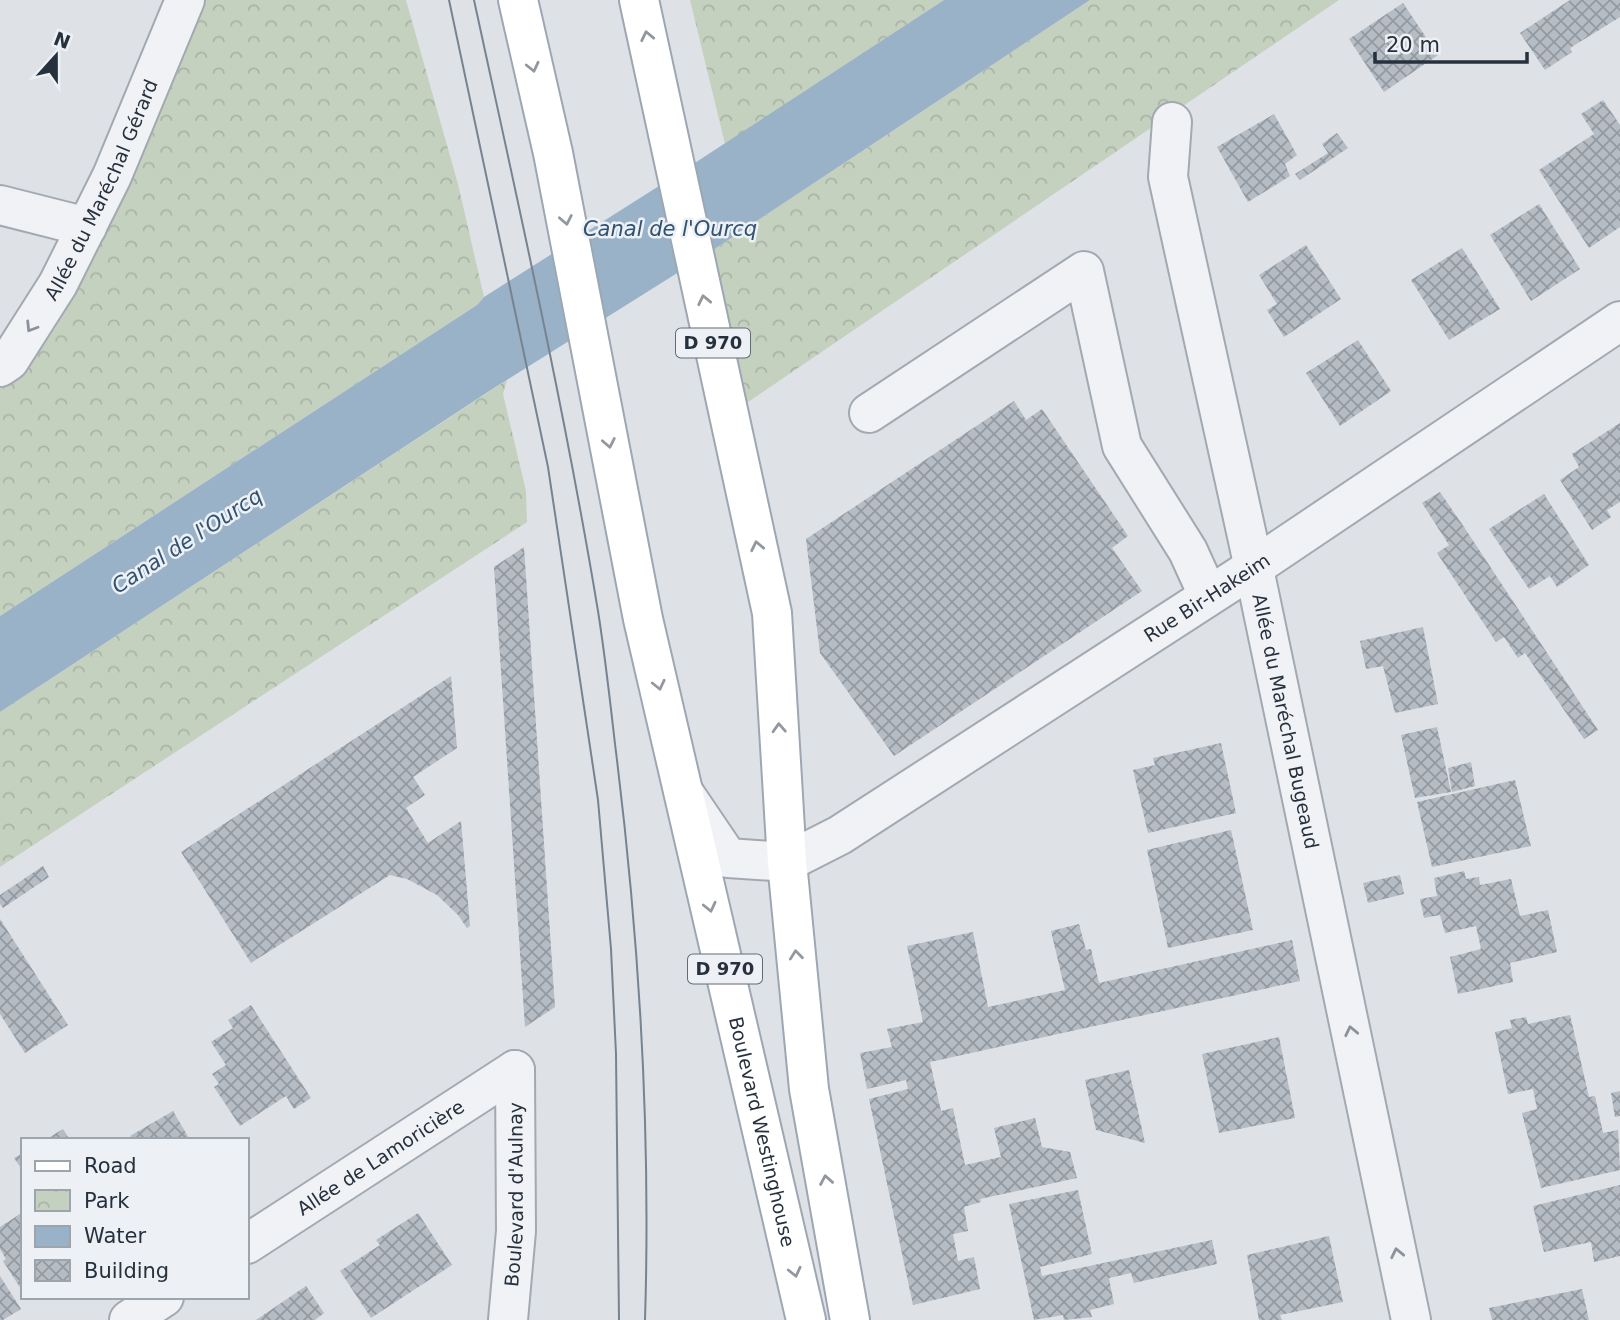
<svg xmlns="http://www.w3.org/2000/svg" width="1620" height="1320" font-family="'DejaVu Sans',sans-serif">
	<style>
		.park { fill: url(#park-crowns) }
		.water { fill: #99b2c7 }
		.building { fill: url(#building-cross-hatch) }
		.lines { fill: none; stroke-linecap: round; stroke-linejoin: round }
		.minor-casing { stroke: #a3a9b1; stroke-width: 42 }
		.major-casing { stroke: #9da7b3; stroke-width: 42 }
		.minor { stroke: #f0f2f6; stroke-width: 38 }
		.major { stroke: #fff; stroke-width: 38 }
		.tram { stroke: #778390; stroke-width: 2 }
		.oneway { stroke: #93989e }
		.oneway2 { stroke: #8c929a }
		.labels { text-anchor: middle; stroke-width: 5; stroke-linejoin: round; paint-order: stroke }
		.shield { fill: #edf1f5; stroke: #626b75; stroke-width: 2 }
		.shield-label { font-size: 18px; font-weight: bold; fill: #27313e }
		.street-label { font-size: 19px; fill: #27313e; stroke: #edf1f5 }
		.water-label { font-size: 21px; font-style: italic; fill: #325271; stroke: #edf1f5 }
	</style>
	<defs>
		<pattern id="park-crowns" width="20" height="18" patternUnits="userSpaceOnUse" patternTransform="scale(1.75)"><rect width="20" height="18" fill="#c5d1bf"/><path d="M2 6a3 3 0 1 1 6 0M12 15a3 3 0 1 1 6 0" fill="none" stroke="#a9b4a5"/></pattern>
		<pattern id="building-cross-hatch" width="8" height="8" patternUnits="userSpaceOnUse" patternTransform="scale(1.75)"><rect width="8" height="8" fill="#b5bcc4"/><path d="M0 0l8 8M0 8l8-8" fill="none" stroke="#9399a1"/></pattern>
	</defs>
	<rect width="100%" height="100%" fill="#dee2e7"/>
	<g class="park">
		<path d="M185,0H406L458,184L484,297L477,305L0,616V367Z"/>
		<path d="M690,0H944L725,144Z"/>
		<path d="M1090,0H1339L729,415L698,260Z"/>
		<path d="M507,380L503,394L526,491L527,522L0,867V712Z"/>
	</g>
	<path class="water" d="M944,0H1090L698,260L494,388L0,712V616L477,305L484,297L681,172Z"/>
	<g class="building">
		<path d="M1570,0H1620V17L1570,48L1572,52L1545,70L1520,33Z"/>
		<path d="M1403,3L1438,55L1384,92L1349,39Z"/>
		<path d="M1603,100L1620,125V227L1589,248L1539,170L1594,134L1581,114Z"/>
		<path d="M1274,114L1297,155L1285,164L1290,176L1248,202L1217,147Z"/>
		<path d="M1337,133L1348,148L1300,180L1295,174L1328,153L1322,144Z"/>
		<path d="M1539,204L1580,269L1531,301L1490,235Z"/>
		<path d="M1306,245L1341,299L1284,337L1267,310L1277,304L1259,275Z"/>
		<path d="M1462,248L1500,309L1449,340L1411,280Z"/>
		<path d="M1358,340L1391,391L1340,426L1306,373Z"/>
		<path d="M1014,401L1026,420L1042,409L1128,536L1112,548L1142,591L894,756L820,653L806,539Z"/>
		<path d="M1620,423V502L1607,510L1611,517L1592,530L1560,480L1579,467L1572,454Z"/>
		<path d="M1440,492L1464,527L1598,730L1584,739L1525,653L1518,658L1504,637L1496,642L1437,553L1449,545L1422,503Z"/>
		<path d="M1544,494L1589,565L1557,587L1550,576L1529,589L1489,529Z"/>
		<path d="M524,547L555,1007L525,1027L494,567Z"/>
		<path d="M1423,627L1438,704L1395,713L1383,666L1366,669L1360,641Z"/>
		<path d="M451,676L457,748L413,777L425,795L406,808L428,843L461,821L470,926L467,928L458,915L437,895L407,879L390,875L251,963L181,852Z"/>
		<path d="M1437,727L1451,792L1415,798L1401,735Z"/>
		<path d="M1221,743L1236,813L1148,833L1133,770L1155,765L1153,758Z"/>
		<path d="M1471,762L1475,786L1452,792L1448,768Z"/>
		<path d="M1515,780L1531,846L1432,867L1417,802Z"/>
		<path d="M1231,830L1253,930L1168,948L1147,850Z"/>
		<path d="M43,866L49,877L3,908L0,904V895Z"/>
		<path d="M1464,871L1466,879L1479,877L1480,885L1511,879L1520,916L1548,910L1557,952L1510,963L1513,982L1458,994L1450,957L1481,949L1476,926L1445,933L1440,915L1424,918L1420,899L1437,896L1434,878Z"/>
		<path d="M1400,875L1404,894L1368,903L1363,883Z"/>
		<path d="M0,919L68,1025L25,1053L0,1014Z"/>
		<path d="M1079,924L1086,950L1091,949L1099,983L1292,940L1300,981L930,1062L941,1111L953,1108L965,1165L1001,1157L994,1128L1035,1118L1042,1147L1070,1152L1077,1178L980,1199L981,1202L964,1207L968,1231L953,1234L958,1261L974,1257L980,1289L913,1305L869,1099L908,1089L906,1080L867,1089L860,1053L892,1047L887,1029L923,1022L907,946L973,932L988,1007L1065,990L1051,931Z"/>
		<path d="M251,1005L311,1098L294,1109L286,1096L240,1126L214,1087L219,1084L212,1074L226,1065L211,1042L233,1028L228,1020Z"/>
		<path d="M1570,1015L1589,1097L1595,1096L1603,1133L1618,1130L1620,1170L1541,1188L1522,1113L1537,1109L1533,1089L1508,1094L1495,1032L1512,1028L1510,1020L1526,1017L1528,1024Z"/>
		<path d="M1279,1037L1295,1118L1219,1133L1202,1054Z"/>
		<path d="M1129,1070L1145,1143L1096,1130L1085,1080Z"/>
		<path d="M1620,1091V1116L1615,1117L1611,1093Z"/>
		<path d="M173,1111L190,1140H133L130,1136Z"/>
		<path d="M63,1129L70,1140H45Z"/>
		<path d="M23,1153V1171L14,1158Z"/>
		<path d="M1620,1185V1256L1594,1262L1591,1242L1544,1252L1533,1206Z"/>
		<path d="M1078,1190L1092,1254L1040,1267L1042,1276L1212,1240L1217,1264L1134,1283L1131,1273L1109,1278L1114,1304L1090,1310L1092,1317L1064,1320L1063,1315L1034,1320L1009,1204Z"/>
		<path d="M23,1212V1292L3,1261L6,1259L0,1249V1227Z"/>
		<path d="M418,1213L452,1265L371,1318L340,1271L380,1245L376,1240Z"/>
		<path d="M1329,1236L1343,1302L1280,1315L1282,1320H1259L1247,1255Z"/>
		<path d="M0,1276L21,1309L3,1320H0Z"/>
		<path d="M306,1286L324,1313L315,1320H256Z"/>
		<path d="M1582,1289L1589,1320H1492L1489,1308Z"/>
	</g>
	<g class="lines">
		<g class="minor-casing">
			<g id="minor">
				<path id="s1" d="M1172,122L1168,177L1249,545L1411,1320"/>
				<path d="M0,205L87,227"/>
				<path id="s2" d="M0,367L9,361L58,284L112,176L185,0"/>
				<path d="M869,413L1084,271L1122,446L1188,551L1208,595"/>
				<path id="s3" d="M684,793L728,858L787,862L840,835L1254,567L1620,321"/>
				<path id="s4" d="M247,1244L515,1070"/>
				<path d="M129,1320L164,1297"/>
				<path id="s5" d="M508,1320L516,1231L515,1070"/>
			</g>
		</g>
		<g class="major-casing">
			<g id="major">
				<path id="s6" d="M518,0L553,153L643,619L806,1320"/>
				<path d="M639,0L772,613L787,862L809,1089L850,1320"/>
			</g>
		</g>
		<use href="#minor" class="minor"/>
		<use href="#major" class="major"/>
		<g class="tram">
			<path d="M449,0L548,467L598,800L611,949L616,1054L619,1320"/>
			<path d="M474,0C518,203 564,406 598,611C605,655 610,700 615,744C639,935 651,1128 645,1320"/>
		</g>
	</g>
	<defs><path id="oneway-chevron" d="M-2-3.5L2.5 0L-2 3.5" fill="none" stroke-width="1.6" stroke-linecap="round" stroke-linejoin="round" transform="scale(1.75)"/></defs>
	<g class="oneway">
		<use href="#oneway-chevron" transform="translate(647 36) rotate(-102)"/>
		<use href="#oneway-chevron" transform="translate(533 67) rotate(77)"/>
		<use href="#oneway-chevron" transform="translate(566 220) rotate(79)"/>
		<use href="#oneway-chevron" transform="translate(704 300) rotate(-102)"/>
		<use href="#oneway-chevron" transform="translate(609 443) rotate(79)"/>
		<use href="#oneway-chevron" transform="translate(757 546) rotate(-102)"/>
		<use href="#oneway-chevron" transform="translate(659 685) rotate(77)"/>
		<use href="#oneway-chevron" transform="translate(779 728) rotate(-93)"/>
		<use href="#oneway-chevron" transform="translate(710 907) rotate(77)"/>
		<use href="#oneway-chevron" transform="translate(796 955) rotate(-96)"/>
		<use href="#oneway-chevron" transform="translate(826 1180) rotate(-100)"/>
		<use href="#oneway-chevron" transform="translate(795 1272) rotate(77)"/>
	</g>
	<g class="oneway2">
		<use href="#oneway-chevron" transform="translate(31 327) rotate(122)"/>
		<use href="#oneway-chevron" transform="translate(1351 1031) rotate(-102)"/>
		<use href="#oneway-chevron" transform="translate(1397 1253) rotate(-102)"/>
	</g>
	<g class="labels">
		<g class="shield">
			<rect x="676" y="328.5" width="74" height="29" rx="5"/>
			<rect x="688" y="954.5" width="74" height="29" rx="5"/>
		</g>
		<g class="shield-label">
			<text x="713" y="349">D 970</text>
			<text x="725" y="975">D 970</text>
		</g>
		<g class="street-label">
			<text dy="7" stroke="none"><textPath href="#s2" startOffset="206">Allée du Maréchal Gérard</textPath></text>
			<text dy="7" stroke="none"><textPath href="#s3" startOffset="634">Rue Bir-Hakeim</textPath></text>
			<text dy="7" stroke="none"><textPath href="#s1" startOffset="612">Allée du Maréchal Bugeaud</textPath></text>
			<text dy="7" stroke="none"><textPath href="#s6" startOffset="1158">Boulevard Westinghouse</textPath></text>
			<text dy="7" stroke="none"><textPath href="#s4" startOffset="159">Allée de Lamoricière</textPath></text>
			<text dy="7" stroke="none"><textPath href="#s5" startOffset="126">Boulevard d'Aulnay</textPath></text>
		</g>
		<g class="water-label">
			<text x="670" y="236">Canal de l'Ourcq</text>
			<text transform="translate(187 541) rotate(-33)" y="7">Canal de l'Ourcq</text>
		</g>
	</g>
	<rect x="21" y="1138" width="228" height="161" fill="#edf1f5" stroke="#9ea4ac" stroke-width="2"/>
	<rect x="35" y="1161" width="35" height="10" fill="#ffffff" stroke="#9ea4ac" stroke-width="2"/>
	<text x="84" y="1173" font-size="21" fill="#27313e">Road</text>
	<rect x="35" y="1190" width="35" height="21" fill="url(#park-crowns)" stroke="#9ea4ac" stroke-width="2"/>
	<text x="84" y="1208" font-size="21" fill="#27313e">Park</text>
	<rect x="35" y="1226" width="35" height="21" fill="#99b2c7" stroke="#9ea4ac" stroke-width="2"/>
	<text x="84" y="1243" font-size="21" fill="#27313e">Water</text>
	<rect x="35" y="1260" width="35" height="21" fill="url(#building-cross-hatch)" stroke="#9ea4ac" stroke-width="2"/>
	<text x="84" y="1278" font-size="21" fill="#27313e">Building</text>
	<g transform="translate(56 56) rotate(21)" stroke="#edf1f5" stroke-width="5" paint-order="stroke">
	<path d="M0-5L12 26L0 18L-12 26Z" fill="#27313e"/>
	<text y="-10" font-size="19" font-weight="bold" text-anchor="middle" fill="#27313e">N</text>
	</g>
	<path d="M1375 52v10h152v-10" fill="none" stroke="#27313e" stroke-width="3.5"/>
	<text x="1386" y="52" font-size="21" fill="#27313e" stroke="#edf1f5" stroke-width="5" paint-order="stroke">20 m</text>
</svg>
